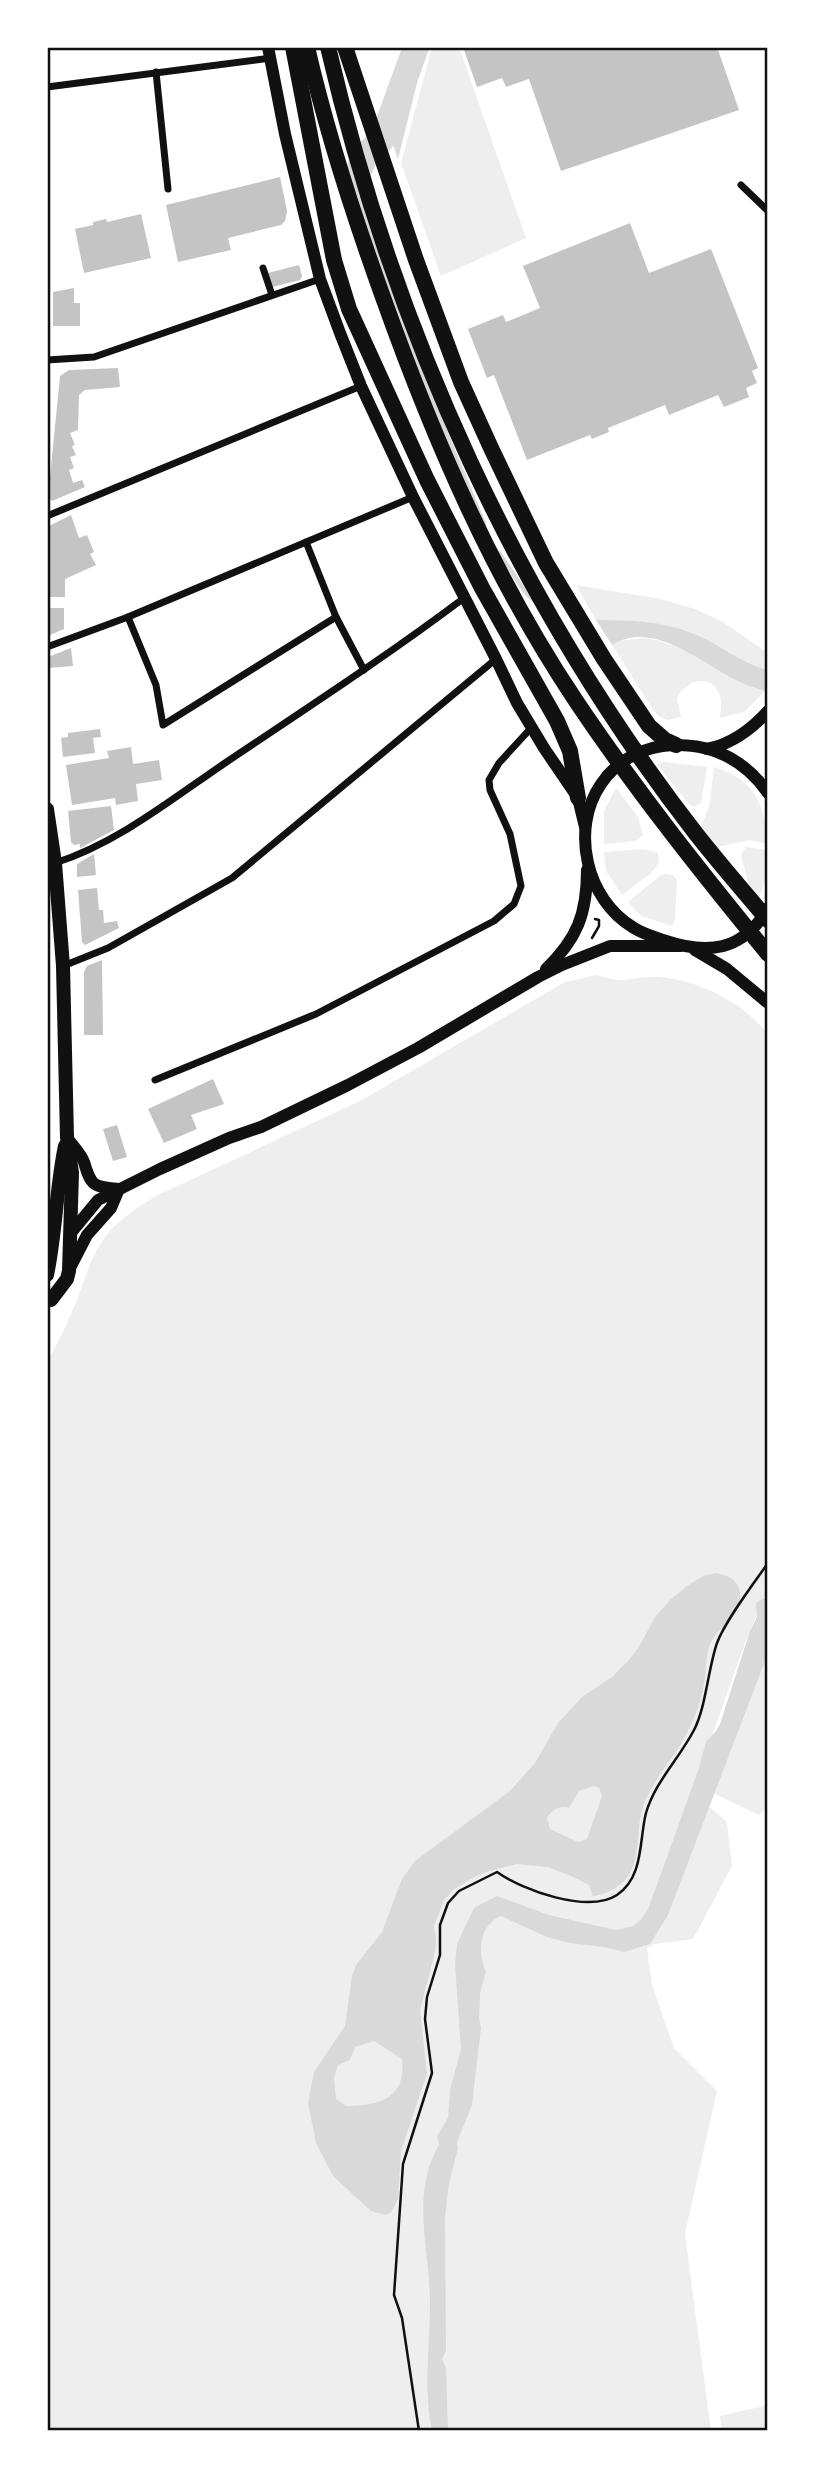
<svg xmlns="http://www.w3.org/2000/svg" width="815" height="2478" font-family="Overpass,sans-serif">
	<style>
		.green { fill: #eee }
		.water { fill: #d9d9d9; fill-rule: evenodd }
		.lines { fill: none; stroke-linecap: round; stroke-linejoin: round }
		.stream { stroke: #d9d9d9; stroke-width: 4.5 }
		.river { stroke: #d9d9d9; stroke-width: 26 }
		.building { fill: #c4c4c4 }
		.path { stroke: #111; stroke-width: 2.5 }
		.minor { stroke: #111; stroke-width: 7 }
		.secondary { stroke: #111; stroke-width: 12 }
		.primary { stroke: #111; stroke-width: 14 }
		.motorway { stroke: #111; stroke-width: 16 }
		.neatline { fill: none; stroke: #111; stroke-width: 2.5 }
	</style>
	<rect width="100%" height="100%" fill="#fff"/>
	<g class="green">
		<path d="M432,47H459L526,238L441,276L401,163Z"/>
		<path d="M576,585L661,599L695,609L723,622L768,653V670C742,664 722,646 699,636C667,621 631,621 596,620Z"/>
		<path d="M642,638C688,642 722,678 766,690L744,712L720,718C720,712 722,706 721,701C718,676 690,674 677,698L681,717L668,720L658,716L652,708L612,645L618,641Z"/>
		<path d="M664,762L707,767L701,803L694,807L689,804L657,764Z"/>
		<path d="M714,767C756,780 764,804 768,844L749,840L699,851L694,844L709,807Z"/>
		<path d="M616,788L638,817L643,835L635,841L604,844V811Z"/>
		<path d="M746,847L767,850L768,872L758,901L748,882L741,855Z"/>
		<path d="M644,849L658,853L659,863L651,873L622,895L606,871L604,852Z"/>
		<path d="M666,874L673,875L677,880L675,919L672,926L641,916L628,902L661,875Z"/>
		<path d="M596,975C604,977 614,980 622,980C635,979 648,976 660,977C701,981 742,1002 768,1034V1589L745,1643L691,1795L697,1796L727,1822L732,1866L693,1939L655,1944L647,1948L652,1985L674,2048L717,2091L685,2234L711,2431H47V1362C58,1343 68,1322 76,1302C85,1279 90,1258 105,1237C119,1219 137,1208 156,1196L360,1101L565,982Z"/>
		<path d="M768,1653V1807L759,1815L713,1793Z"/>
		<path d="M768,2405V2431H722L720,2416Z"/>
	</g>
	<g class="water">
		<path d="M404,47H429L420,71L398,159L381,110Z"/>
		<path d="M596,620C631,620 667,621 699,636C722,646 742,664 768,670V691C761,689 753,688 747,685C708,670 656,617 612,645Z"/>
		<path d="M716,1573C728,1575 741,1581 740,1596C739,1618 712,1630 708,1651C706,1659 706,1669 705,1677C703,1696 696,1716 687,1733C674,1759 652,1780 643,1807C636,1828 641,1855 629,1875C622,1886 606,1895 593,1896L589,1885L569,1875L547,1867L517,1864L486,1872L469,1880L453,1890L444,1900L434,1926L436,1940L435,1952L420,2010L427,2074L401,2151L398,2199L392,2211L386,2215L371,2211L333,2176L316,2143L308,2103L314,2072L345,2026L352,1976L356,1965L382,1932L402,1879L415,1861L510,1791L535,1763L558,1723L582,1697L612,1677L628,1661L639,1647L655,1617L670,1600L687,1586L703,1576ZM594,1786L599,1788L602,1796L587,1839L578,1842L550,1829L547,1818C552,1810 559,1805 569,1808L579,1791ZM374,2041L402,2059C407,2098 378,2106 346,2106L336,2099L334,2078L338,2065L350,2060L355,2047Z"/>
		<path d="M768,1596V1653L668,1915L650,1944L624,1952L604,1947L569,1943L547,1937L501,1916C479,1925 477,1953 486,1971L480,1994L479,2018L481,2028L472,2105L457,2142L458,2148L449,2183L445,2217L446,2351L442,2359L446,2368L448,2431H432C423,2387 430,2346 430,2303C430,2251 410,2193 439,2145L437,2136L448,2118L450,2090L461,2049L455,1965L457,1944L474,1908L497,1896L549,1915L616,1930L633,1926L641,1920L648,1909L667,1857L699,1768L706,1742L716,1731L720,1724L750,1631L757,1617L756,1603Z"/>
	</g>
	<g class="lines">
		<g class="stream">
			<path d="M355,180C388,298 436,411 484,524"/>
			<path d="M499,553L526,593L536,602"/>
		</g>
		<path class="river" d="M355,180L365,156L383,138L416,47"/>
	</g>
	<g class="building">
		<path d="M463,47H717L739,110L561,171L529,79L506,87L502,78L477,87Z"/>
		<path d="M280,177L287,211L285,221L281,225L228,238L231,250L178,262L166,205Z"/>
		<path d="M141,214L151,258L84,273L75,229L93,225V222L106,219L107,222Z"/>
		<path d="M630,223L649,273L711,249L758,368L752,371L757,383L746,388L749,397L724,407L718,395L669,415L665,405L608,428L609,432L592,439L590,435L527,460L494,375L487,378L468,329L503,315L506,322L540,308L523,266Z"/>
		<path d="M299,265L302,276L300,280L272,287L268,273Z"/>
		<path d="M74,288V303H80V326H53V292Z"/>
		<path d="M118,368L120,387L85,390L79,395L78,430L70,433L75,445L72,446L76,455L70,457L74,468L69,470L73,483L82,480L85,487L52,501L49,498L50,477L60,376L69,370Z"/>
		<path d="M71,515L79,538L87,535L94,552L90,554L96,565L65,579V597H47V527Z"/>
		<path d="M47,608H64V629L50,635L47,634Z"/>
		<path d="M71,648L73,666L49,668L48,657Z"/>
		<path d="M100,729L101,737L93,738L95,753L63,757L61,738L68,737V733Z"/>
		<path d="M131,747L133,764L159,760L162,780L136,784L138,801L116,805L115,798L72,805L66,765L109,758L107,751Z"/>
		<path d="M111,806L114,830L80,848V844L74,845L71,842L68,811Z"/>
		<path d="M94,854L96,875L77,877V864Z"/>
		<path d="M97,888L99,910H103L104,923L117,921L119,928L85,945L82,942L78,890Z"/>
		<path d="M102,960L103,1035H84V972L87,966Z"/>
		<path d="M213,1079L224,1104L191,1115L197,1129L164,1143L148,1109Z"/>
		<path d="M117,1125L127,1157L113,1161L103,1129Z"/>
	</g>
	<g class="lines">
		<g class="path">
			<path d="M592,938L599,926V920L595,919"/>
			<path d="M419,2431L402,2318L394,2295L403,2164L432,2073L425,2019L427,1997L440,1955V1925L448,1903L459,1891L497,1872C522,1890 588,1914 617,1895C644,1877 639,1840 646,1813C655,1782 679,1759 694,1730C706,1707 708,1669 717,1643C725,1621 754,1583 768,1563"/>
		</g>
		<g class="minor">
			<path d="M156,72L168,189"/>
			<path d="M47,87L271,58"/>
			<path d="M741,185L768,211"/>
			<path d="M263,268L272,295"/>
			<path d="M47,360L94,357L320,279"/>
			<path d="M47,516L361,386"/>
			<path d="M306,542L336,617L364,670"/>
			<path d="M128,617L156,685L163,725L336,617"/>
			<path d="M47,647L128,617L413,497"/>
			<path d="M55,863C118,843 173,798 228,761C307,708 387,656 464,598"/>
			<path d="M63,966L108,948L232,878L496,659"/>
			<path d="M155,1080L316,1014L494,921L514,904L521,886L510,834L490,790L489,780L499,763L532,727"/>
		</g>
		<g class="secondary">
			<path d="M268,47L285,134L320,279L340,333L361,386L413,497L496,659L517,703L544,748L578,798L585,827"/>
			<path d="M707,749C732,744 751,730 768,711"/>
			<path d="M768,793C745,760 713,744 673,745C644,746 617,760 601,784C570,829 586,900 634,928C643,934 653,936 663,940C707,955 743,952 768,908"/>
			<path d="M695,950L727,969L768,1003"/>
			<path d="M546,969C577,939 587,914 587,870"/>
			<path d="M68,1139C73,1146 81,1154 84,1162C91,1186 93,1187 119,1189"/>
			<path d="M70,1234L98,1200L160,1169L229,1138L261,1127L348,1085L418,1048L538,977L562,965L610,946H681"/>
			<path d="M70,1268L87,1235L111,1208L119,1189"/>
		</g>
		<g class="primary">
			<path d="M47,809L55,863L63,966L67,1137L72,1173L69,1271L67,1279L51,1300"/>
			<path d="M47,1275C56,1232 56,1188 65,1146"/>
		</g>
		<g class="motorway">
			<path d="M293,47L334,260L349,309L427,480L482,588L557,721L570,751L578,798"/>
			<path d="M307,47C327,134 354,217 384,300C434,440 493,577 576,701C635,789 701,872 768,954"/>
			<path d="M328,47C394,331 518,605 697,835C720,864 744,892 768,920"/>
			<path d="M345,47L416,260L461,382L491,448L546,563L604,659L649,726L665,740L676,745"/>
		</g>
	</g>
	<rect width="815" height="2478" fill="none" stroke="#ffffff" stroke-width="98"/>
	<rect x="49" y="49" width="717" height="2380" class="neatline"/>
</svg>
